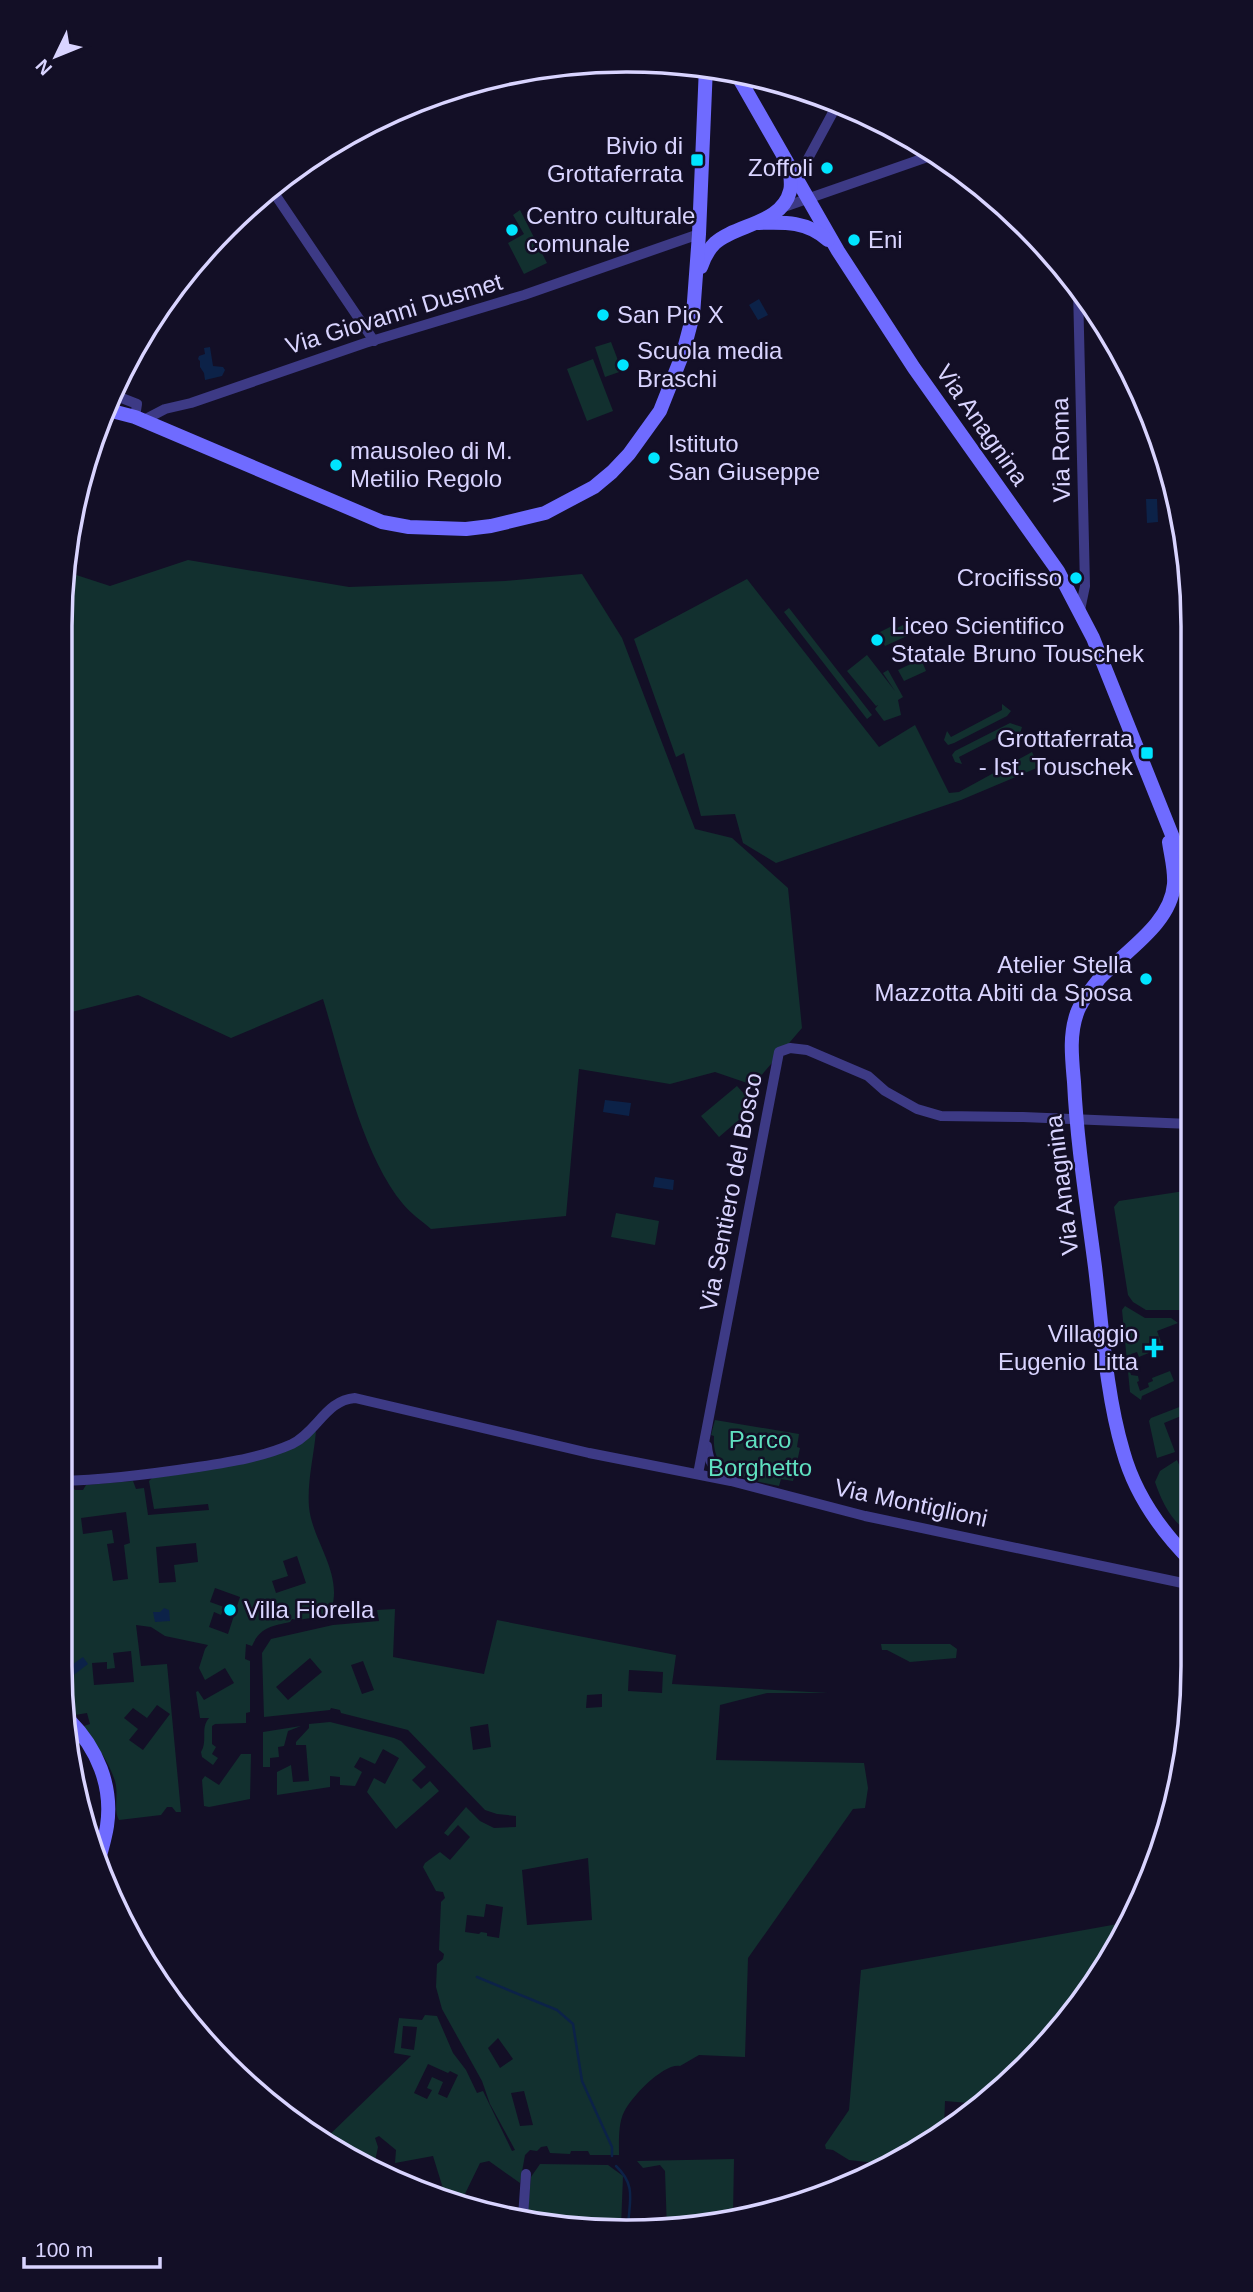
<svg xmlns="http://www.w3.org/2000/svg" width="1253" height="2292" font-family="Arial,sans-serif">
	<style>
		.green { fill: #12302f; fill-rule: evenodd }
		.water { fill: #0c2248 }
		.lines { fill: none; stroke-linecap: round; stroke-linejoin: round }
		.stream { stroke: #0c2248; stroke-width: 2.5 }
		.street { stroke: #3d3a85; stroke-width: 10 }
		.secondary { stroke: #6f6bff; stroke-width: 14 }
		.poi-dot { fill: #00e5ff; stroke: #130f26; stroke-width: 2.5 }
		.labels { text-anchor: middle; stroke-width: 5; stroke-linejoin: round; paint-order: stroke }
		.poi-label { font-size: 24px; fill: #d9d4ff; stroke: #130f26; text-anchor: start }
		.street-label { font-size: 24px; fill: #d9d4ff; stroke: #130f26 }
		.park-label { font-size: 24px; fill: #5fe0c0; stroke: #130f26 }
		.rim { fill: none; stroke: #d9d4ff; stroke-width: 3.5 }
	</style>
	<rect width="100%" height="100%" fill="#130f26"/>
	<g class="green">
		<path d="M520,210L547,263L524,274L508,243L524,234L513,215Z"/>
		<path d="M611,342L622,371L605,377L595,347Z"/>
		<path d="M593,359L613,411L587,421L567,369Z"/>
		<path d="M188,560L349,587L505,581L582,574L622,638L695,829L732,838L788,888L802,1028L753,1085L715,1072L670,1084L579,1069L566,1216L431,1229C422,1221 410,1213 403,1204C362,1155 342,1061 323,999L231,1038L138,995L60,1015L61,590L64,571L110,586Z"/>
		<path d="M747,579L879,747L915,725L949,793L959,792L1032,752L1039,767L961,800L776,863L743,843L735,814L701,816L684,753L676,757L634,639Z"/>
		<path d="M789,608L872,715L867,719L784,612Z"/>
		<path d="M894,625L895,629L903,625L909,635L885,646L878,633Z"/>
		<path d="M867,655L895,691L883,673L888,670L903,697L898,700L901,715L884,721L875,709L878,705L876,706L847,671Z"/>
		<path d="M921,659L926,671L904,681L898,670Z"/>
		<path d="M1002,704L1011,711L1007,716L954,743L948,745L944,740L947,731L951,737L1002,710Z"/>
		<path d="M1010,723L1022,727L1020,734L1012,730L959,757L962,764L955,762L952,755L955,751Z"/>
		<path d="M737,1086L755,1106L719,1137L701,1116Z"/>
		<path d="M1191,1190V1319L1180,1310H1146L1133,1302L1128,1295L1114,1207L1119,1201Z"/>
		<path d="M616,1213L659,1221L655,1245L611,1237Z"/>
		<path d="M1125,1306L1145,1318H1171L1178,1323L1157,1331L1163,1347L1139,1357L1137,1352L1131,1354L1134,1362L1129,1369L1131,1375L1138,1376L1139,1381L1137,1382L1140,1391L1149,1387L1148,1383L1153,1381L1152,1378L1170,1371L1174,1381L1142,1396L1141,1400L1130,1392L1122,1310Z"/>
		<path d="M1182,1406L1186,1414L1164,1423L1175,1452L1157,1458L1149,1421L1151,1418Z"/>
		<path d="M715,1420L799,1434L797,1447L800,1448L793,1481L781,1479L779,1486C748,1479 711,1477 714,1436L711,1435Z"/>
		<path d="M316,1431C314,1455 307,1482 309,1507C312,1540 342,1572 332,1607L324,1611L323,1616L298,1620L292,1619L290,1622C272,1626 260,1627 252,1646L246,1644L245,1659L250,1661V1712L246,1713V1723L215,1724L212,1726V1744L216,1747L212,1754L218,1758L213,1765L202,1757L201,1752C208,1741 200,1728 209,1718H200L196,1692L198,1691L204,1700L234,1683L225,1668L205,1680L199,1668L205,1649L208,1645L165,1636L151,1627L136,1625L141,1666L167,1664L181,1812H176L172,1807H167L161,1815L119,1820C113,1810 119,1794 115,1781C109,1762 95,1743 84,1726L90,1724L87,1713L75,1715L66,1707L60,1665V1640L66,1632L60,1625V1513L73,1511L71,1494L60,1495V1487L72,1486L75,1490H83L86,1485L133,1481L136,1489L144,1488L148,1515L209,1510L208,1504L154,1509L149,1481L152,1478L239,1464ZM126,1512L130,1543L124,1545L128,1579L113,1581L107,1544L114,1543L112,1530L83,1534L81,1518ZM196,1543L198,1562L174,1565L176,1582L159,1583L156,1547ZM297,1556L306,1583L276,1593L272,1581L288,1576L283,1561ZM215,1588L240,1597L228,1634L209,1627L214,1612L221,1615L224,1607L210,1602ZM131,1651L134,1682L94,1685L92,1663L107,1662V1669L115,1668L113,1653ZM157,1705L170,1714L143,1750L129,1740L138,1729L124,1718L133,1708L147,1718Z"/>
		<path d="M1177,1460L1185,1478L1192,1475V1533C1173,1526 1161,1500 1155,1482L1160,1471Z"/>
		<path d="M395,1609L393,1657L484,1674L497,1620L676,1655L672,1684L828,1693H767L720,1705L716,1760L864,1763L868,1788L865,1808L853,1809L748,1958L745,2057L699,2055L680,2066C664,2063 632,2096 624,2112C618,2124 619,2142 619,2155H590L588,2151H571L570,2154L550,2153L547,2146L541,2147L537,2151L530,2150L525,2155L520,2183L489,2161L480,2163L461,2202L446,2198L433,2156L395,2163L396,2150L379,2136L375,2138L378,2147L375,2161L377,2163L374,2165L338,2149L343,2146L340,2139L328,2144L322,2142L411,2056L394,2053L399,2018L422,2020L425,2015L437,2016L453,2053L466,2070L477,2093L483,2091L512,2151L515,2150L490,2104L482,2081L442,2009L436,1987L437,1964L443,1959L444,1954L439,1950L441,1902L445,1898L443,1892L436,1891L423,1867L425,1863L440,1852L450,1860L470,1837L458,1825L448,1836L444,1833L466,1807L480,1821L494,1828L516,1827V1816L497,1814L485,1810L408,1730L341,1713L340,1710L331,1708L330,1710L264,1717L262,1653L271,1639L333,1625L379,1621L377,1610ZM310,1658L322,1672L288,1700L276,1687ZM363,1661L374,1690L362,1694L351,1665ZM629,1670L663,1672L662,1693L628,1691ZM602,1694V1707L586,1708L587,1695ZM488,1724L491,1747L473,1750L470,1727ZM588,1858L592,1920L527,1925L522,1870ZM486,1904L503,1907L499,1938L487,1936V1933L481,1932L479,1934L465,1932L467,1915L484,1917ZM403,2026L417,2027L414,2050L401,2048ZM498,2038L513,2059L500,2068L488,2048ZM428,2064L448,2073L450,2071L458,2075L447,2098L438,2094L443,2082L432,2077L427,2088L432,2090L427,2099L414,2093ZM524,2091L533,2125L520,2126L511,2093Z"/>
		<path d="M881,1644H950L957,1649L956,1658L910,1662L887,1650H882Z"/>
		<path d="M330,1722L394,1738L401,1741L426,1767L412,1780L421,1789L430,1781L439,1791L396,1829L367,1792L374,1778L385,1784L399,1758L383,1749L375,1764L360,1757L354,1767L362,1772L355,1786L340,1785V1777L330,1776V1787L277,1795V1772L291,1765L293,1782L309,1781L306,1745H296V1742L309,1728V1724Z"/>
		<path d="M301,1726L288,1731L284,1746L278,1747L279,1757L270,1758V1767H263V1732Z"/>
		<path d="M241,1754H251L250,1799L209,1807L204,1806L202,1780L205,1776L219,1785Z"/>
		<path d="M1129,1922L1118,1949L1001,2092L981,2104L945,2101L944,2127L884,2164L849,2160L833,2150L826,2149L825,2145L849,2110L861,1970Z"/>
		<path d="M734,2159L733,2215L667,2231L665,2171L660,2165L643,2168L637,2161Z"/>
		<path d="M540,2164L608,2165L623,2176L621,2227L527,2218L531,2177Z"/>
	</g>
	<g class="water">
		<path d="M759,299L768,315L758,320L749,305Z"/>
		<path d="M210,347L213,366L223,367L225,370L222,376L205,380L204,373L200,367V361L198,359L199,356L205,354L204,348Z"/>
		<path d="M1146,499H1157L1158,522L1147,523Z"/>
		<path d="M605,1100L631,1103L629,1116L603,1112Z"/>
		<path d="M655,1177L674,1180L673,1190L653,1187Z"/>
		<path d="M164,1608L169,1610L170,1621L155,1622L153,1612H160Z"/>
		<path d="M83,1657L88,1664L71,1677L66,1669Z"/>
	</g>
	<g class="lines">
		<g class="stream">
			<path d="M477,1977L557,2010L573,2024L582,2081L612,2147V2156"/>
			<path d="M616,2166C637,2186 629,2201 628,2228"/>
		</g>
		<g class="street">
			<path d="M797,179L838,103"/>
			<path d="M270,187L374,341"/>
			<path d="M781,208L936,154"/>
			<path d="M1078,289L1085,586L1080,610"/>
			<path d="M114,395L137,404L135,417"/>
			<path d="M142,421L165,409L191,403L365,343L524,295L699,234"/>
			<path d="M707,1446C708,1460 715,1472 727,1479"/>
			<path d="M698,1474L779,1052L790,1048L807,1050L868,1076L885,1091L917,1109L941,1116L1023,1117L1190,1124"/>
			<path d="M60,1481C107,1480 152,1474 198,1467C230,1462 263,1457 292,1444C317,1432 326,1400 355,1398L589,1453L731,1481L865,1516L1192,1585"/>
			<path d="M523,2217L526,2174"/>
		</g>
		<g class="secondary">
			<path d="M736,73L838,251L914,368L1058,571L1093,638L1190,880"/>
			<path d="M758,223C785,222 807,221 828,240"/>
			<path d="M701,267C704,258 708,250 715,243C736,224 782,224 790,191C792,185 790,176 790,169"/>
			<path d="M108,410L135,417L382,522L409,527L466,529L491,526L545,513L594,487L612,472L629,454L660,411L683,353L693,315L699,234L706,66"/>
			<path d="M1169,842C1171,856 1175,870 1174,884C1171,924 1125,951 1100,978C1092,988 1081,1001 1077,1013C1069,1035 1072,1059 1074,1082C1077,1144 1087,1205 1095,1267C1102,1325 1106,1394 1123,1451C1135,1495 1160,1530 1192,1562"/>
			<path d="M69,1720C97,1748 113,1786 107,1826C105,1839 101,1851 98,1864"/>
		</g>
	</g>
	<g class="poi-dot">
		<rect x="690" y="153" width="14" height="14" rx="3.5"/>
		<circle cx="827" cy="168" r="7"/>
		<circle cx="512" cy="230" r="7"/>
		<circle cx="854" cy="240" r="7"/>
		<circle cx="603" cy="315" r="7"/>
		<circle cx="623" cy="365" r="7"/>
		<circle cx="654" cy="458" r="7"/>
		<circle cx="336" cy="465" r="7"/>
		<circle cx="1076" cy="578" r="7"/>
		<circle cx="877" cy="640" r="7"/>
		<rect x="1140" y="746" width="14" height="14" rx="3.5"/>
		<circle cx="1146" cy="979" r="7"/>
		<path d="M1150.5 1337.5h7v7h7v7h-7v7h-7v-7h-7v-7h7z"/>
		<circle cx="230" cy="1610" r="7"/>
	</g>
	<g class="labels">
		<g class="poi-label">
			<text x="683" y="154" text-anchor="end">Bivio di<tspan x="683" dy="28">Grottaferrata</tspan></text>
			<text x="813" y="176" text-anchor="end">Zoffoli</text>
			<text x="526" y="224">Centro culturale<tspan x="526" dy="28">comunale</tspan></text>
			<text x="868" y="248">Eni</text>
			<text x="617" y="323">San Pio X</text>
			<text x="637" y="359">Scuola media<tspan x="637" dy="28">Braschi</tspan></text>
			<text x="668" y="452">Istituto<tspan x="668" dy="28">San Giuseppe</tspan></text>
			<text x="350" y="459">mausoleo di M.<tspan x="350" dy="28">Metilio Regolo</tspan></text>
			<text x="1062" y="586" text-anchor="end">Crocifisso</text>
			<text x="891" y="634">Liceo Scientifico<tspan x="891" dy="28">Statale Bruno Touschek</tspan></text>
			<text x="1133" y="747" text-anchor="end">Grottaferrata<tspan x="1133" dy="28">- Ist. Touschek</tspan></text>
			<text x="1132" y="973" text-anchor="end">Atelier Stella<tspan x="1132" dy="28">Mazzotta Abiti da Sposa</tspan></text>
			<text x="1138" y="1342" text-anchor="end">Villaggio<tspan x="1138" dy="28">Eugenio Litta</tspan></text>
			<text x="244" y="1618">Villa Fiorella</text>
		</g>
		<g class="street-label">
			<text transform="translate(394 314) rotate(-17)" y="8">Via Giovanni Dusmet</text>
			<text transform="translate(982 425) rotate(55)" y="8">Via Anagnina</text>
			<text transform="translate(1061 450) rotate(-91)" y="8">Via Roma</text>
			<text transform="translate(1062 1185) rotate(-97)" y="8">Via Anagnina</text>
			<text transform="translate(731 1192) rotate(-79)" y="8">Via Sentiero del Bosco</text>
			<text transform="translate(911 1503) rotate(12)" y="8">Via Montiglioni</text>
		</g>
		<g class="park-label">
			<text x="760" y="1448">Parco<tspan x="760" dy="28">Borghetto</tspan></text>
		</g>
	</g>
	<path d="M0 0H1253V2292H0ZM626 72H627A554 554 0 0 1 1181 626V1666A554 554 0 0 1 627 2220H626A554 554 0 0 1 72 1666V626A554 554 0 0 1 626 72Z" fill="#130f26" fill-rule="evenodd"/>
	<path class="rim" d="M626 72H627A554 554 0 0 1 1181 626V1666A554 554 0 0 1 627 2220H626A554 554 0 0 1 72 1666V626A554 554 0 0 1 626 72Z"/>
	<g transform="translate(56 56) rotate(227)" stroke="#130f26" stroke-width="5" paint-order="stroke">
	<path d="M0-5L12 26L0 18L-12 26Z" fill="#d9d4ff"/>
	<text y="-10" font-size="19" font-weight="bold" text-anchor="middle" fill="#d9d4ff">N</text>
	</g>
	<path d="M24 2257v10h136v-10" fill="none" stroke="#d9d4ff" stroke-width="3.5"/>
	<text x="35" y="2257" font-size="21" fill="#d9d4ff" stroke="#130f26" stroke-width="5" paint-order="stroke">100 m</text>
</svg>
